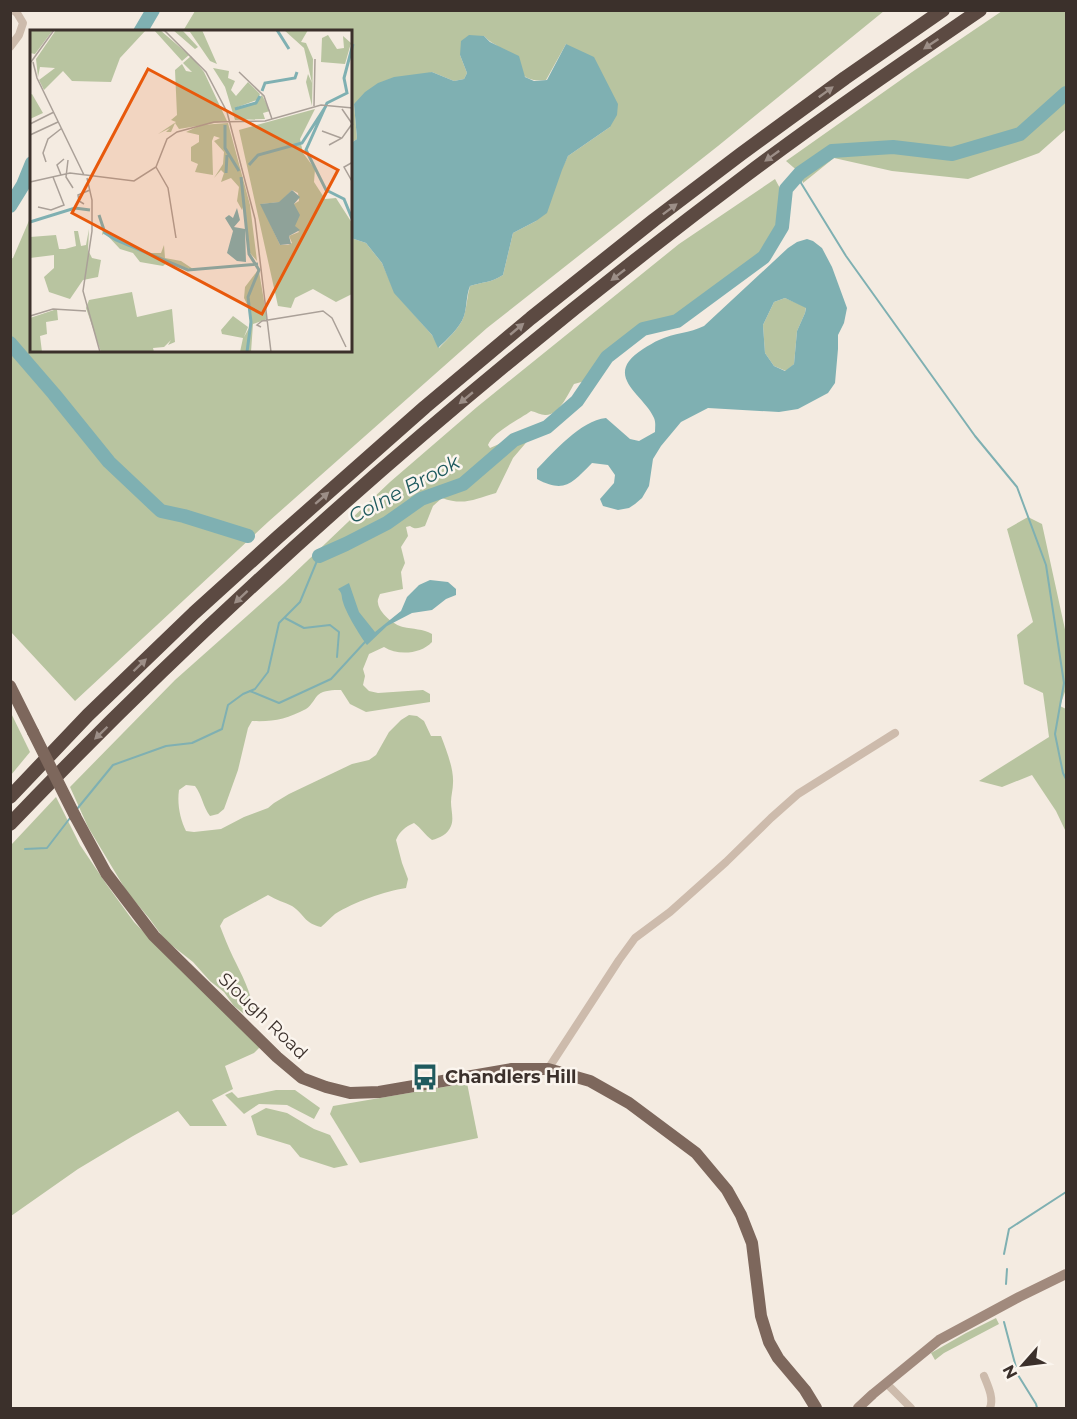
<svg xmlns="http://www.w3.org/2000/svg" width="1077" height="1419" font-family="Montserrat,sans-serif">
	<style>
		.green { fill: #b8c4a0 }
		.water { fill: #7fb0b2; fill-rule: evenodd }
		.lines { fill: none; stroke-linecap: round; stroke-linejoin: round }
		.stream { stroke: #7fb0b2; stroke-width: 2 }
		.river { stroke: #7fb0b2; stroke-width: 14 }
		.street { stroke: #cdbbac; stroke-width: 8 }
		.secondary { stroke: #a18a7d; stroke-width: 10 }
		.primary { stroke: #7d675c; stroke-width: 12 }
		.highway { stroke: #5c4a42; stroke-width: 14 }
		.primary-bridge { stroke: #7d675c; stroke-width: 12 }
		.oneway { fill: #9c8e87 }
		.labels { text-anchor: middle; stroke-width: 5; stroke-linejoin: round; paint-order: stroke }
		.street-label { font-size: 18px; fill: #3b302b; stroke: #fbf5ee }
		.poi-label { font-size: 18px; font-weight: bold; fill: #3b302b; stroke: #fbf5ee; text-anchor: start }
		.water-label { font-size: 20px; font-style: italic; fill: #1f5a5e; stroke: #fbf5ee }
		.inset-river { fill: none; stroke: #7fb0b2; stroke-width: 3 }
		.inset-road { fill: none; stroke: #aaa098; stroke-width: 1.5 }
		.view { fill: #e8590c; fill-opacity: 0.15; stroke: #e8590c; stroke-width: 3 }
		.inset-edge { fill: none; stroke: #3b302b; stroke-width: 3 }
	</style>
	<rect width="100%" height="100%" fill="#f4ebe1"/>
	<g class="green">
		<path d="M195,11H884L718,146L487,328L268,522L75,701L11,632L10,259L13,258L31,216L32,351H351V238L366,243L382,263L395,293L432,335L439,348C447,339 460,328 464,316C467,306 467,296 470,286C482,282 491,283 503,275L513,233L536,221L568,156L610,127L566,44L546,80C519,83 519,67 502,50C497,44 490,43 484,36L460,55L467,73L464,79L454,81L432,72L354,104L357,139L351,143V32L183,31Z"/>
		<path d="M1002,11H1066V129L1039,153L968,179L892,171L834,158L803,183L800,173L786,161L912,72Z"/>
		<path d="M775,179L782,192L774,235L759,257L675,319L645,324L608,350L589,380L574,384C568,394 559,416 545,415C541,415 536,412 531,411C520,419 493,432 488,445L490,448L529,431L530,434V438L513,458L496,493C475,499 464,506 442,498L433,506L425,526C419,528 415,530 410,526L406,527L408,536L401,547L405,563L401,572L403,589L380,594C379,597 377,600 378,603C379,613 394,625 403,627C413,629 423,629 432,634V642C421,654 398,656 384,647L369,654L363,669L365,676L363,685L369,691L378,693L423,690L430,694V702L366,712L350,704L341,690C333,690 324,690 318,695C314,699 312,705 306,709C287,719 273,722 252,721L248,728L238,770L224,809L218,814L210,816C203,807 202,795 195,786L186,785L179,790C177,804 180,819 186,831L194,832L221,829L244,817L268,808L274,803L289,794L352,764L369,760L376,755L389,732L401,720L409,715L417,716L424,721L431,736H441C446,749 454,769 453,783C453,789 451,796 451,802C451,810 454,819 451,826C448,834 440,838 432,840C425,835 421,828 414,823C405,827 400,831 396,840L402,863L408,879L406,888C385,891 354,902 335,914C330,918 326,923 321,927C304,923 304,914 292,906C284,902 276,900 268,895L224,919L220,926C224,936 228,947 233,957C242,975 251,992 254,1012L248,1017L234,1006L224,992L210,981L193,962L165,940L149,918L127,892L88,827L70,787L175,680L284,583L390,482L477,407L679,244Z"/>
		<path d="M785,298L806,307L805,313L797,331L794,364L786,371L774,366L765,353L763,325L774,302Z"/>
		<path d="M1028,517L1042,524L1066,634V689L1060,706L1066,709V832L1056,811L1032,775L1002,787L979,781L1049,737L1043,693L1024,684L1017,635L1033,622L1007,529Z"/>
		<path d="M10,711L30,752L11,775H10Z"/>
		<path d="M56,797L80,845L107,885L134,922L164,953L260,1047L254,1053L225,1066L233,1089L212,1100L227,1126H190L178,1111L133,1136L78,1169L11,1216V845Z"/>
		<path d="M467,1083L478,1138L360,1163L330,1114L333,1106Z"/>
		<path d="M276,1090H295L320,1108L314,1119L287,1105L259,1104L244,1114L225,1095L232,1092L238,1098Z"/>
		<path d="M266,1108L287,1113L314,1129L330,1135L348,1165L334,1168L300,1157L290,1145L257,1135L251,1116Z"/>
		<path d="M996,1318L999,1324L944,1353L935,1360L931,1353L966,1333Z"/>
	</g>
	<g class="water">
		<path d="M469,35L484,36L490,42L519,56L525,77L534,81L547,80L566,44L594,57L618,104L617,115L610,127L568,156L562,170L547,213L536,221L513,233L503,275C491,283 482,282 470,286C466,296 467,307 464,316C460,328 447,339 438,348L432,335L394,293L382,263L366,243L351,238V143L357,139L354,104L365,92L378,83L394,77L432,72L454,81L464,79L467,73L460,55L461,41Z"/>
		<path d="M807,239L813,241L822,248L832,267L847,308L844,323L838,335V349L835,383L828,393L798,409L779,412L708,408L681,422L661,446L653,459L649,486L642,498L635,504L629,508L618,510L603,506L600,499L614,483L615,475L608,465L592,463C572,483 565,494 537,479V469C555,451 580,421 606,418L630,439L639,441L655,432C655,427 656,423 654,418C644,394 601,376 643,349C648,346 654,342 659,340C674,333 690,333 704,326L788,248L797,242ZM785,298L806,308L805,313L797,331L794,364L785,371L774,366L765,353L763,325L774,302Z"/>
		<path d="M430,580L448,582L456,589V595L446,599L432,610L412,613L387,626L367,645C360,636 346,613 343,602C341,596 343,594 338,589L349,583L359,612L375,632L401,611L407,597L419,585Z"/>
	</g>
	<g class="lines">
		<g class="stream">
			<path d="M800,173L801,183L846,256L975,436L1017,487L1046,565L1064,683L1055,734L1063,773L1066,779"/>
			<path d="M285,618L304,628L330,625L339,632L337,657"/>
			<path d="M250,691L279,703L331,679L365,642"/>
			<path d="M77,809L113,765L166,746L192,743L222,729L228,705L243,694L255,689L268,672L279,623L300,602L319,556"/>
			<path d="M25,849L47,848L70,818"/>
			<path d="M1004,1254L1009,1229L1066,1192"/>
			<path d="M1006,1284L1007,1269"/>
			<path d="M1004,1322L1018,1375L1036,1404L1037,1408"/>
		</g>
		<g class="river">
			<path d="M140,32L153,10"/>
			<path d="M10,206L23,185L32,163"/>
			<path d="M10,343L54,394L109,462L161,511L184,516L248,536"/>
			<path d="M319,556L346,544L387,523L421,499L463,484L514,440L547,427L577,401L607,357L643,329L677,321L764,257L782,227L786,189L800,173L832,151L893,147L952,154L1020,134L1066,93"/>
		</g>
		<g class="street">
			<path d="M10,47L19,35L23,23L17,13L13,10"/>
			<path d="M548,1069L619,960L635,938L670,912L726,862L771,818L798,794L895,733"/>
			<path d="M984,1376C988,1386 994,1398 990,1408"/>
			<path d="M887,1384L911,1408"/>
		</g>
		<path class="secondary" d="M858,1408L873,1394L939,1340L1019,1297L1066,1274"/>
		<g class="primary">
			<path d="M10,686L33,732"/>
			<path d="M75,816L106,873L154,936L277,1057L302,1078L326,1087L350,1093L379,1092L512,1069H548L590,1081L629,1103L696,1153L727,1190L741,1215L752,1243L761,1316L769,1342L778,1358L805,1390L816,1408"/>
		</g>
		<g class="highway">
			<path d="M10,797L88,715L194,613L278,537L425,407L531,318L654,220L741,154L845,78L943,10"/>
			<path d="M10,824C236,588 484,372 745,176C822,118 901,64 980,10"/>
		</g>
		<path class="primary-bridge" d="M33,732L75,816"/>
	</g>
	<defs><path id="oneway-solid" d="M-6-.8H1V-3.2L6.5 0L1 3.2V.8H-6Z" transform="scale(1.5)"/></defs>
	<g class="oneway">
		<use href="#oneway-solid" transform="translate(931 44) rotate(146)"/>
		<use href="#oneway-solid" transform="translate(826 92) rotate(-36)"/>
		<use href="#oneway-solid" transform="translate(772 156) rotate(144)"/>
		<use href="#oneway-solid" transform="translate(670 209) rotate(-37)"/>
		<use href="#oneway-solid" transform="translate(618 275) rotate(142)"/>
		<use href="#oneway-solid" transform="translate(517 329) rotate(-40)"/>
		<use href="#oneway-solid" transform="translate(466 398) rotate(140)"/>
		<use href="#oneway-solid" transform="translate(322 498) rotate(-41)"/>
		<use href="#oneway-solid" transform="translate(241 597) rotate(137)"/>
		<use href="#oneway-solid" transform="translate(140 665) rotate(-44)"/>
		<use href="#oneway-solid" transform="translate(101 733) rotate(136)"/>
	</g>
	<defs>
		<g id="bus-bare" transform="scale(2.07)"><path d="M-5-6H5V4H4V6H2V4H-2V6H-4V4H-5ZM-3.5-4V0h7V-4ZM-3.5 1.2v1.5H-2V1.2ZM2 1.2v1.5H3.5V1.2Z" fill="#1f5a5e" stroke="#fbf5ee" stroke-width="2.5" paint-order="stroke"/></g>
	</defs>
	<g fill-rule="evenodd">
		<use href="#bus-bare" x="425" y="1077"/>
	</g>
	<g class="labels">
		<g class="street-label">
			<text transform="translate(263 1016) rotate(44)" y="6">Slough Road</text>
		</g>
		<g class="poi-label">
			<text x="445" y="1083">Chandlers Hill</text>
		</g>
		<g class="water-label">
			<text transform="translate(404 489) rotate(-28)" y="7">Colne Brook</text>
		</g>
	</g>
	<g transform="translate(30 30)">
		<rect width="322" height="322" fill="#f4ebe1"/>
		<path d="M0,0H23L5,24L0,23ZM26,0H116L90,28L81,52L42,51L33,41L14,60L9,50L25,38L10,37L8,47L6,29ZM124,0H130L159,25L152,31ZM143,0H172L187,34L180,31L160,2L153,1L168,17L165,19ZM254,0H278L271,12L276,13L283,29L282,76L276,52L278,44L282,53L274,18ZM298,5L307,19L314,18L313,6L321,13L315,34L291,32L292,8ZM161,26L174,42L197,91L149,99L145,93L141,102H136L140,98L128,104L146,92L141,90L147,85L145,40L152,34L156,41L162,42L153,33ZM183,38L199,41L198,48L205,51L201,60L206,66L218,52L230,64L227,70L205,78L225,74L232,65L240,81L233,83L235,89L205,90L195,57ZM2,64L13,83L0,89V65ZM285,79L270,109L273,123L285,139L284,152L295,169L306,168L322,193V264L306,272L283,259L265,268L261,278L248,276L209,100ZM262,160L268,163L269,171L264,174V196L269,202L259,206L262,213L258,215H250L231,174L250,172ZM198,93L220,175L227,231L220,223L214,174L212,180L207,171L209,157L201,148L191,152L194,143L191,140L184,148L193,134L194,122L184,111L190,108L184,106L182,111L183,145L165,142L168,134L161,131V117L169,112V105L156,102L171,95ZM59,199L58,220L62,228L71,230L68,247L53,250L40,269L19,262L14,247L24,238V225L0,228V207L26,205L29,219H35L46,216L44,201H48L51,216L56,215ZM73,199L116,223H131L134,215L135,228L151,231L166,241L138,232L133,236L110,232L103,223L90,219L75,203L72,205ZM226,234L228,235L237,289L223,294L221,322H210L213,308L192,304L191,300L203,286L218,297L214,307L219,298L221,282L214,268L215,257L228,240ZM102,262L107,287L142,279L145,312L138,315L141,310L134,317L123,318L124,322H71L56,278L59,270ZM27,279L28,290L16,292L17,304L10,306L12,322H1L0,288Z" fill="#b8c4a0" fill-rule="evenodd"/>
		<path d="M262,160L270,167L264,174L270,185L265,196L270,200L259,206L261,214L250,215L230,174L249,172ZM207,178L210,190L204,197L215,199L216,232L207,231L197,223L203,201L195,188L199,185L203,188Z" fill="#7fb0b2"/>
		<path class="inset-river" d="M247,0L259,19M323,14L314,48L317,63L297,73L276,120L296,160L314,169L323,191M232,61L235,53L265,48L267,42M205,79L226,73L230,66M195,95V118L209,141M219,135L228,125L272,113L296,76M196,143L197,125M211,147L219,224L229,240L218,267L221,292L217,322M69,185L75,203L86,210L158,240L228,234M0,192L45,178L60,180"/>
		<path class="inset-road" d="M134,0L176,42L197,82L225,189L241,322M1,32L24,0M3,32L7,48L54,145M209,42L234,66L242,89M284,76L285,29M312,79L323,95M0,94L24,82M292,101L311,108M0,105L28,92M299,115L312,108L322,94M38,130L36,147L43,158M16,132L13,123L18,109L32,98M323,132L314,137L323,153M126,137L138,158L146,208M31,145L27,135L34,129M57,148L62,170V201L53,261L70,322M0,152L40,143L104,151L126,137L137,109L147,102L184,92L235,91L291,75L323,78M54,174L49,171L48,165L60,160M8,177L21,180L34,175L23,147M0,286L23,279L56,281M231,297L227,295L232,291L293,281L302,288L316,317"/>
		<path class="view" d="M118,39L308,140L232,284L42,183Z"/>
		<rect width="322" height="322" class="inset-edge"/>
	</g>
	<rect width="1077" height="1419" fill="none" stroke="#3b302b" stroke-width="24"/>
	<g transform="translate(1023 1365) rotate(242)" stroke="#fbf5ee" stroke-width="4.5" paint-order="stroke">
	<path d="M0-4.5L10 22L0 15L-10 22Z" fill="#3b302b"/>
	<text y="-9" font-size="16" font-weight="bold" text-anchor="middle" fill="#3b302b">N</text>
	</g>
</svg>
